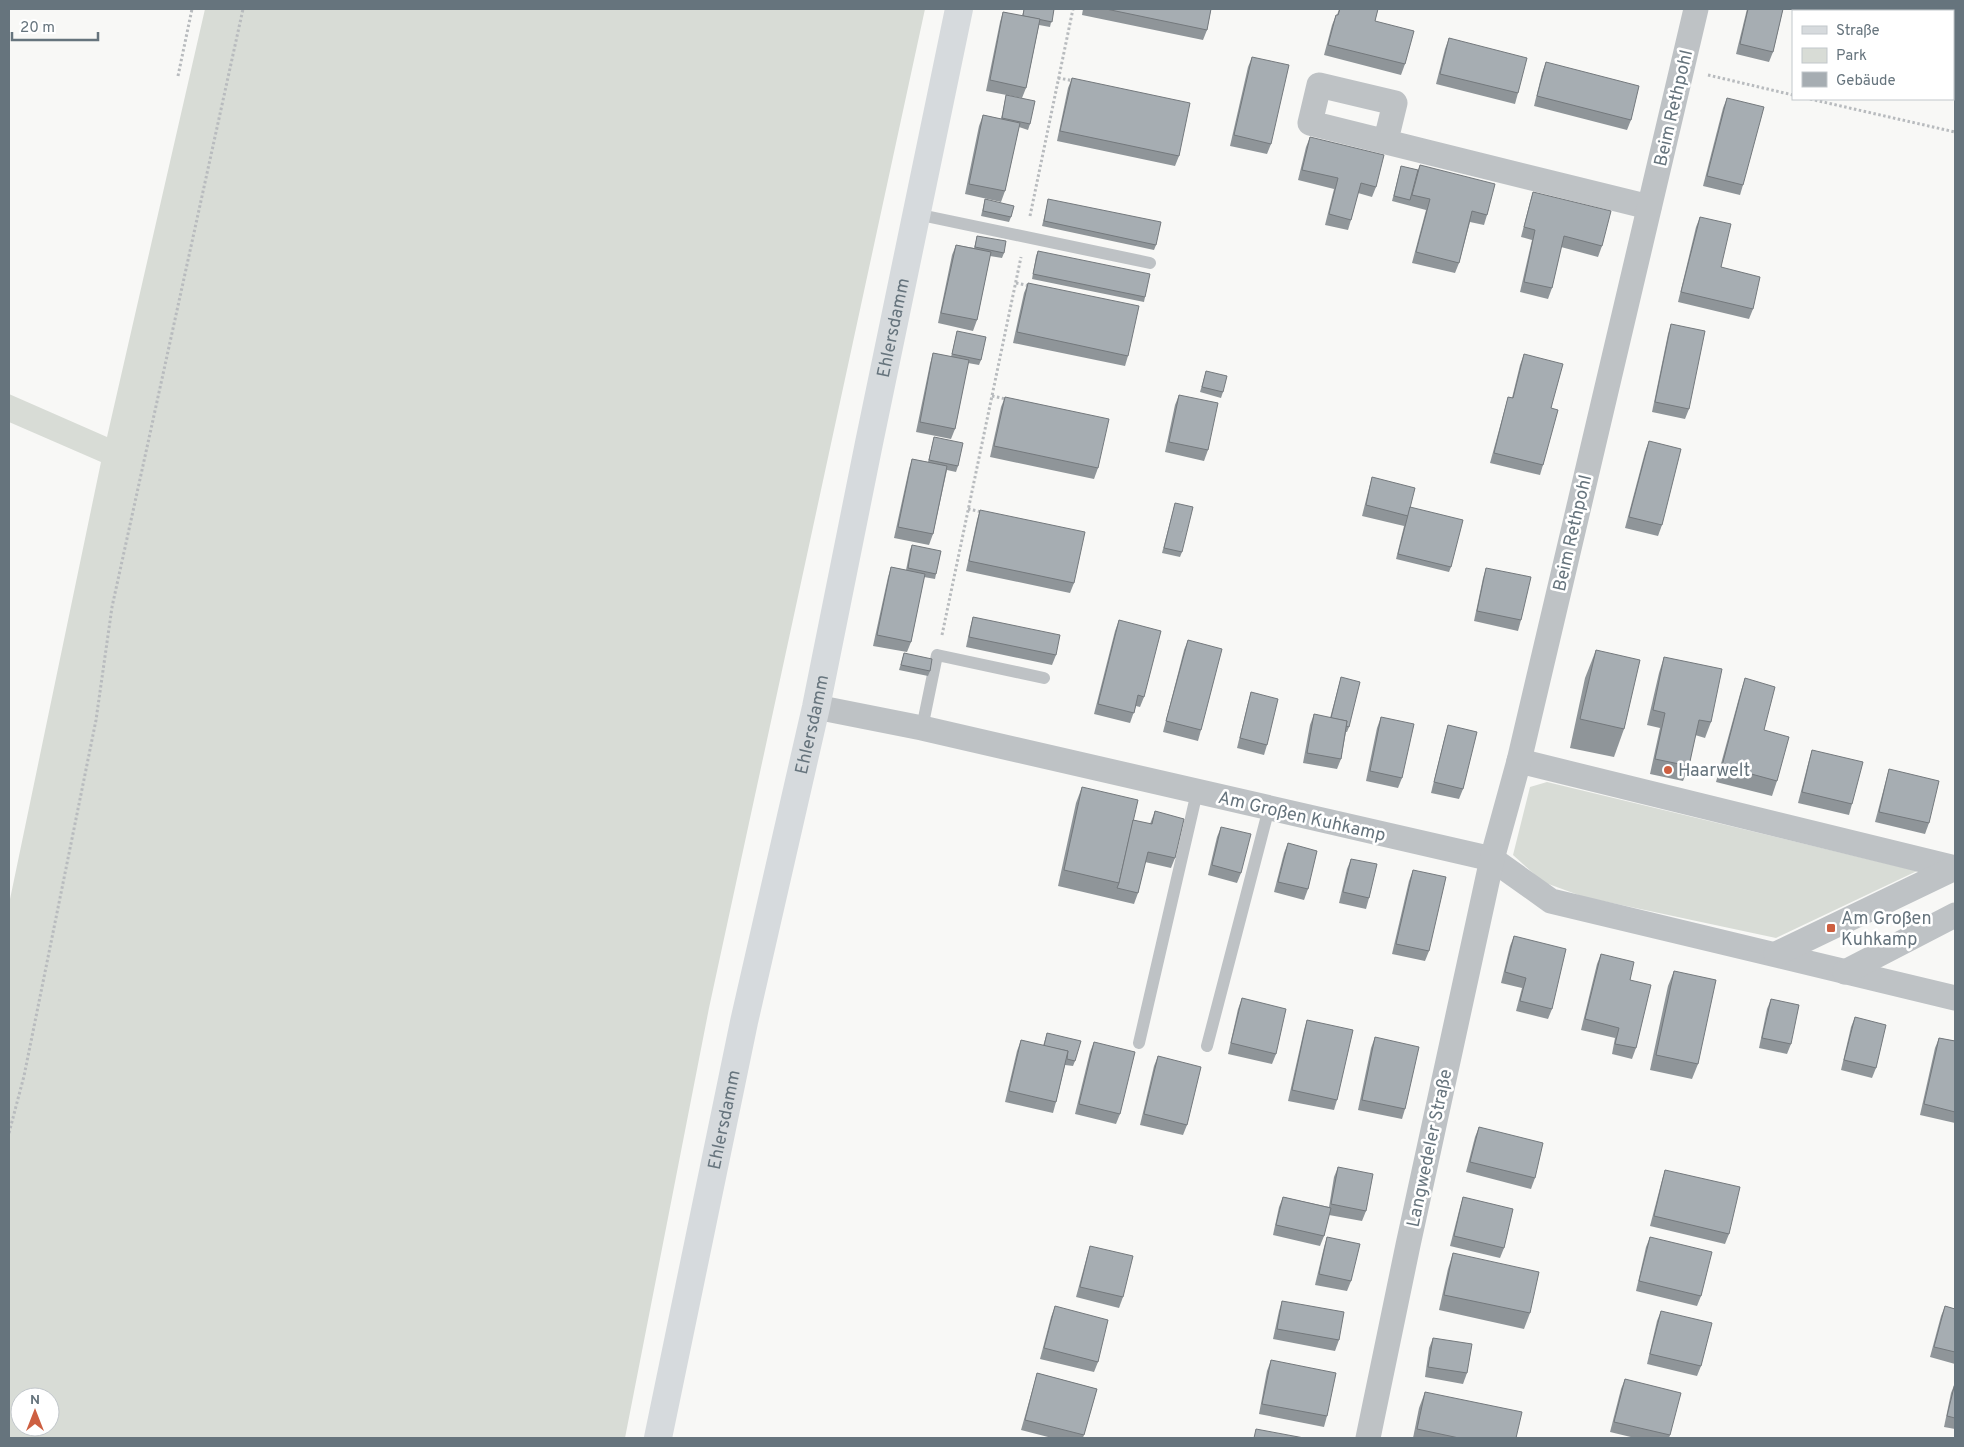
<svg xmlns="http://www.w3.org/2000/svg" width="1964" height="1447" font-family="Overpass,sans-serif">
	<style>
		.green { fill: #d8dcd6; fill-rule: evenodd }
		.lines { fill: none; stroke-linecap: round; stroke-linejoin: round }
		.path { stroke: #b8bbbe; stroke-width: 3; stroke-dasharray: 2.5 2.5; stroke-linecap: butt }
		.lane { stroke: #bec2c5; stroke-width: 12 }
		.street { stroke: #bec2c5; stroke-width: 25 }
		.secondary { stroke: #d6dadd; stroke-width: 28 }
		.wall { fill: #8f9599 }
		.building { fill: #a6adb2; stroke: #74797d }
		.poi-dot { fill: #cd5f41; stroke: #fff; stroke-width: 2 }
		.labels { text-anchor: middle; stroke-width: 5; stroke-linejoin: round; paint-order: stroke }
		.street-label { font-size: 18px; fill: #66747d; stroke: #fff }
		.poi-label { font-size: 18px; fill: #66747d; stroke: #fff; text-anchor: start }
	</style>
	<rect width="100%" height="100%" fill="#f8f8f6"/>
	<g class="green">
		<path d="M205,9H925L709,1008L625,1438H9V904L101,462L9,422V394L107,437ZM20,1397H50V1427H20Z"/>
		<path d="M1547,782L1917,871L1776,938L1584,897L1543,882L1513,855L1530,787Z"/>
	</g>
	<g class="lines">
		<g class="path">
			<path d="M1708,75L1793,95"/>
			<path d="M178,76L192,9"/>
			<path d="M1058,78L1075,81"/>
			<path d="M1810,99L1955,132"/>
			<path d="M1030,216L1073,9"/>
			<path d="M1016,283L1030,286"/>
			<path d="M992,396L1006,399"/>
			<path d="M968,509L982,512"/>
			<path d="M942,635L1021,257"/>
			<path d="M9,1133L24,1076L96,720L112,607L243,9"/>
		</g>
		<g class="lane">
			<path d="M916,214L1150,263"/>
			<path d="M922,728L937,655L1044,678"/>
			<path d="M1139,1043L1197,792"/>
			<path d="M1207,1046L1269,808"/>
		</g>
		<g class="street">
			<path d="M1386,140L1395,103L1319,85L1310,123L1649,207"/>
			<path d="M816,707L922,728L1492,859L1551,901L1955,998"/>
			<path d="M1519,761L1955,868"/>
			<path d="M1776,954L1955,868"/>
			<path d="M1845,972L1955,915"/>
			<path d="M1368,1438L1408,1245L1492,859L1519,761L1696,9"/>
		</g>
		<path class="secondary" id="s1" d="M658,1438L744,1022L816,707L869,443L959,9"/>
	</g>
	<g class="wall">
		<path d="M1024,9H1054L1050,27L1039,25L1026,88L1022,98L986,91L1000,22L1003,12L1022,16Z"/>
		<path d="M1083,9H1211L1207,30L1203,40L1082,15Z"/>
		<path d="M1339,9H1378L1375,21L1405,64L1401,75L1324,55L1332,25L1336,15H1337Z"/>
		<path d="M1747,9H1783L1773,52L1769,62L1736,54Z"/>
		<path d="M1449,38L1518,93L1515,104L1436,84L1445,49Z"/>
		<path d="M1252,57L1271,144L1267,154L1230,146L1248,67Z"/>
		<path d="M1546,62L1631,120L1627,130L1534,106L1542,73Z"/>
		<path d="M1072,78L1179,156L1175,166L1057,141L1068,88Z"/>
		<path d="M1006,95L1030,124L1028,130L1019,127L1005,191L1001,202L965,194L979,126L983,115L1001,119Z"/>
		<path d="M1727,98L1743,185L1740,195L1703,186L1723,108Z"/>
		<path d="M1310,137L1376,187L1372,197L1358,193L1351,220L1348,230L1325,225L1334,189L1298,180L1306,147Z"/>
		<path d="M1420,165L1487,215L1484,225L1470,222L1459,263L1455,273L1412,263L1426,210L1392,201L1401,166L1418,170Z"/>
		<path d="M1533,192L1602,246L1598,257L1561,247L1552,288L1548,299L1520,292L1532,240L1521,237L1530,202Z"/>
		<path d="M985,199L1011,217L1009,222L981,216Z"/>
		<path d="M1048,199L1156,245L1154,250L1042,226L1047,205Z"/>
		<path d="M1700,217L1721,267L1753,309L1749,319L1678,302L1696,227Z"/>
		<path d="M977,236L1004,253L1002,258L990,256L977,320L973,331L938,323L952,255L956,245L974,248Z"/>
		<path d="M1038,251L1145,297L1144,302L1032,279L1036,256Z"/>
		<path d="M1028,283L1128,356L1125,366L1013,343L1024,293Z"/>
		<path d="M1671,324L1689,409L1685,419L1652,412L1668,334Z"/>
		<path d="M957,331L981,360L979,365L968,363L955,429L951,439L916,432L930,364L933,353L951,357Z"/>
		<path d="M1524,354L1551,408L1543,465L1540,475L1490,463L1508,397L1512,398L1520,365Z"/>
		<path d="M1206,371L1223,392L1221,398L1200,392Z"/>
		<path d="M1179,395L1208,450L1204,461L1165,452L1175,405Z"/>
		<path d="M1005,397L1098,468L1094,479L990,457L1001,407Z"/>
		<path d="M934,437L958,466L956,472L947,470L933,534L929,545L894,538L909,469L912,459L928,462Z"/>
		<path d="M1649,441L1662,525L1658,536L1625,528L1645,452Z"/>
		<path d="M1372,477L1410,507L1451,567L1449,572L1396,559L1404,526L1362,516L1369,488Z"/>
		<path d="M1175,503L1182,552L1180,557L1162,553Z"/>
		<path d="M980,510L1074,583L1070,593L966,571L977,520Z"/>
		<path d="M912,545L936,574L935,579L924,577L911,642L907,652L873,646L888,577L891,567L906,570L910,550Z"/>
		<path d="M1486,568L1521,620L1518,631L1474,621L1483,578Z"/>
		<path d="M973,617L1056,655L1052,665L966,647L970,628Z"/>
		<path d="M1119,620L1144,697L1140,707L1136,706L1130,723L1094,714L1115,631Z"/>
		<path d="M1188,640L1201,730L1198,741L1163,732L1184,650Z"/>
		<path d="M1596,650L1624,729L1614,757L1570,748L1585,678Z"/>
		<path d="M904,653L930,671L928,676L899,670Z"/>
		<path d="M1664,657L1711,722L1705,738L1695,735L1689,766L1683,781L1650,774L1660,728L1647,725L1659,673Z"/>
		<path d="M1341,677L1349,727L1347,732H1346L1341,759L1337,769L1303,763L1310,725L1314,714L1330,718Z"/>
		<path d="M1745,678L1764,730L1777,781L1772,796L1716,782L1740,694Z"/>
		<path d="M1251,692L1267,745L1264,755L1237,748L1248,703Z"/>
		<path d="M1381,717L1402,778L1398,788L1366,781L1377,728Z"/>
		<path d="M1448,725L1463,789L1459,799L1431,793L1445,736Z"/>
		<path d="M1812,750L1852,804L1849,815L1798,803L1809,760Z"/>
		<path d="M1889,769L1929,823L1925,834L1875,822L1886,780Z"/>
		<path d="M1082,787L1133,820L1150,824L1155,811L1175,858L1171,868L1145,862L1138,893L1134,904L1058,886L1076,803Z"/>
		<path d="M1221,827L1241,873L1237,883L1208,875L1217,837Z"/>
		<path d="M1288,843L1308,889L1304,900L1274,892L1284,853Z"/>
		<path d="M1351,859L1369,898L1366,909L1339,903L1347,869Z"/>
		<path d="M1413,870L1429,951L1425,961L1392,954L1409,881Z"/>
		<path d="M1514,936L1552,1009L1548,1019L1516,1011L1522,988L1501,983L1510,946Z"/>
		<path d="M1601,954L1636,1048L1632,1059L1612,1054L1615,1038L1581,1030L1597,964Z"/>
		<path d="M1674,971L1698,1064L1692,1079L1650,1070L1668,986Z"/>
		<path d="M1242,998L1276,1054L1272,1064L1228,1054L1238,1009Z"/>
		<path d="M1771,999L1791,1044L1787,1054L1759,1048L1767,1009Z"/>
		<path d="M1855,1017L1876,1068L1872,1078L1841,1070L1851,1027Z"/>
		<path d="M1307,1020L1337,1100L1334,1110L1288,1101L1304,1030Z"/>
		<path d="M1047,1033L1075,1061L1073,1066L1065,1065L1056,1102L1053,1113L1005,1102L1017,1051L1021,1040L1043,1046Z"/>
		<path d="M1375,1037L1405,1109L1402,1119L1358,1110L1371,1048Z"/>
		<path d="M1939,1038L1955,1041V1123L1920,1115L1935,1048Z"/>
		<path d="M1094,1042L1120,1114L1116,1124L1075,1114L1090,1052Z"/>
		<path d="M1158,1056L1187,1125L1183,1135L1140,1125L1154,1066Z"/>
		<path d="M1479,1127L1535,1178L1531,1189L1466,1172L1475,1137Z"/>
		<path d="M1338,1167L1366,1211L1362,1221L1329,1215L1324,1236L1320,1246L1273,1235L1279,1207L1283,1197L1329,1207L1334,1177Z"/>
		<path d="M1665,1170L1729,1234L1725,1244L1650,1226L1662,1180Z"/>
		<path d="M1463,1197L1504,1248L1500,1258L1450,1246L1460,1207Z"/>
		<path d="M1327,1237L1351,1281L1347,1291L1315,1285L1324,1247Z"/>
		<path d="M1650,1237L1701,1296L1697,1306L1636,1291L1646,1247Z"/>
		<path d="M1090,1246L1123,1297L1119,1308L1076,1297L1087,1256Z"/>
		<path d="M1453,1253L1530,1313L1524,1329L1439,1310L1448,1269Z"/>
		<path d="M1282,1301L1339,1340L1335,1351L1273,1339L1279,1311Z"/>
		<path d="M1055,1306L1098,1362L1094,1372L1040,1359L1051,1317Z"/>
		<path d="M1945,1306L1955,1309V1364L1930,1357L1941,1316Z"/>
		<path d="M1661,1311L1701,1366L1697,1376L1647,1364L1657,1321Z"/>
		<path d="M1433,1338L1467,1373L1463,1384L1425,1377L1429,1348Z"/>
		<path d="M1271,1360L1327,1416L1324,1427L1259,1414L1267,1371Z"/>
		<path d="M1037,1373L1097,1389L1083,1438H1052L1021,1430L1034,1384Z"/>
		<path d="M1625,1379L1670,1435L1669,1438H1635L1610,1432L1621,1389Z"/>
		<path d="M1955,1383V1429L1944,1427L1951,1393Z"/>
		<path d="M1425,1392L1516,1438H1413L1419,1408Z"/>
	</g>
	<g class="building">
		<path d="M1024,9H1054L1052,22L1023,16Z"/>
		<path d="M1106,9H1211L1207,30Z"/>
		<path d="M1340,9H1378L1375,21L1414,31L1405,64L1328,45L1336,15H1338Z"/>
		<path d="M1748,9H1783L1773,52L1740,44Z"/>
		<path d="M1003,12L1040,19L1026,88L990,80Z"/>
		<path d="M1449,38L1527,58L1518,93L1440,74Z"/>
		<path d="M1252,57L1289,65L1271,144L1234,135Z"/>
		<path d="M1546,62L1639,86L1631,120L1537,96Z"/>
		<path d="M1072,78L1190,103L1179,156L1060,131Z"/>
		<path d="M1006,95L1035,101L1030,124L1002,118Z"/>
		<path d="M1727,98L1764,107L1743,185L1707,176Z"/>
		<path d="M983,115L1020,123L1005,191L969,184Z"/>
		<path d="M1310,137L1384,155L1376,187L1361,183L1351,220L1329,214L1338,178L1302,170Z"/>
		<path d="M1420,165L1495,184L1487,215L1472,211L1459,263L1416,252L1430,199L1412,195Z"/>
		<path d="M1401,166L1418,170L1410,200L1394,196Z"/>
		<path d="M1533,192L1611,211L1602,246L1564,236L1552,288L1524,282L1535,230L1524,227Z"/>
		<path d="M985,199L1014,206L1011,217L983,211Z"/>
		<path d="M1048,199L1161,222L1156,245L1044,221Z"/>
		<path d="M1700,217L1731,224L1721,267L1760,277L1753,309L1681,292Z"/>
		<path d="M977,236L1006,241L1004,253L975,247Z"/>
		<path d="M956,245L991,252L977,320L941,313Z"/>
		<path d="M1038,251L1150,274L1145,297L1033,274Z"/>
		<path d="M1028,283L1139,306L1128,356L1017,332Z"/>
		<path d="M1671,324L1705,331L1689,409L1655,402Z"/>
		<path d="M957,331L986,337L981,360L952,354Z"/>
		<path d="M933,353L969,360L955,429L920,422Z"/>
		<path d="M1524,354L1563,364L1551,408L1558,410L1543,465L1494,453L1508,397L1513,398Z"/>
		<path d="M1206,371L1227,376L1223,392L1202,387Z"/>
		<path d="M1179,395L1218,403L1208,450L1169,442Z"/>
		<path d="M1005,397L1109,419L1098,468L994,446Z"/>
		<path d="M934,437L963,443L958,466L929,460Z"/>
		<path d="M1649,441L1681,449L1662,525L1629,517Z"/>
		<path d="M912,459L947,466L933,534L898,527Z"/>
		<path d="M1372,477L1415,488L1408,516L1366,505Z"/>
		<path d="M1175,503L1193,507L1182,552L1164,548Z"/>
		<path d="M1410,507L1463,520L1451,567L1398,554Z"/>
		<path d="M980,510L1085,532L1074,583L969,561Z"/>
		<path d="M912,545L941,551L936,574L908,568Z"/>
		<path d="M891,567L925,574L911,642L877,635Z"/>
		<path d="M1486,568L1531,577L1521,620L1477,611Z"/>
		<path d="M973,617L1060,635L1056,655L969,637Z"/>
		<path d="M1119,620L1161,631L1144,697L1138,695L1134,713L1098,704Z"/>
		<path d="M1188,640L1222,649L1201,730L1166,721Z"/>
		<path d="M1596,650L1640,660L1624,729L1580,719Z"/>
		<path d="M904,653L932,659L930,671L901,665Z"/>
		<path d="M1664,657L1722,669L1711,722L1699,720L1689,766L1655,759L1665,713L1653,710Z"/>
		<path d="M1341,677L1360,682L1349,727L1346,726L1347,721L1331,718Z"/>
		<path d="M1745,678L1775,687L1764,730L1789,737L1777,781L1722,766Z"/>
		<path d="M1251,692L1278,699L1267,745L1240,738Z"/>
		<path d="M1314,714L1347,721L1341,759L1307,753Z"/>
		<path d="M1381,717L1414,724L1402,778L1370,771Z"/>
		<path d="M1448,725L1477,732L1463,789L1434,782Z"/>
		<path d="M1812,750L1863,762L1852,804L1802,792Z"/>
		<path d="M1889,769L1939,781L1929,823L1879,812Z"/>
		<path d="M1082,787L1138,800L1119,883L1064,870Z"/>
		<path d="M1155,811L1184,819L1175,858L1148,852L1138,893L1117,888L1119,883L1133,820L1152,824Z"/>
		<path d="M1221,827L1251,834L1241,873L1212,865Z"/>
		<path d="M1288,843L1317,851L1308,889L1278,882Z"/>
		<path d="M1351,859L1377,864L1369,898L1343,892Z"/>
		<path d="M1413,870L1446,877L1429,951L1396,944Z"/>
		<path d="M1514,936L1566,949L1552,1009L1520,1001L1526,978L1505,972Z"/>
		<path d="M1601,954L1634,962L1630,980L1651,985L1636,1048L1615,1044L1619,1028L1585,1019Z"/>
		<path d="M1674,971L1716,980L1698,1064L1656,1055Z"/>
		<path d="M1242,998L1286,1009L1276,1054L1231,1043Z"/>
		<path d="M1771,999L1799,1005L1791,1044L1762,1038Z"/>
		<path d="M1855,1017L1886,1025L1876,1068L1844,1060Z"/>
		<path d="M1307,1020L1353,1030L1337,1100L1292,1090Z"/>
		<path d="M1047,1033L1081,1041L1075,1061L1067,1059L1068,1051L1044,1046Z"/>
		<path d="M1375,1037L1419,1047L1405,1109L1362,1100Z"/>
		<path d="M1939,1038L1955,1041V1112L1924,1104Z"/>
		<path d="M1021,1040L1068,1051L1056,1102L1009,1091Z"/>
		<path d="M1094,1042L1135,1052L1120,1114L1079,1104Z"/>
		<path d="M1158,1056L1201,1067L1187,1125L1144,1114Z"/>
		<path d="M1479,1127L1543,1143L1535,1178L1470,1162Z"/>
		<path d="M1338,1167L1373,1174L1366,1211L1331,1204Z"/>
		<path d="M1665,1170L1740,1187L1729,1234L1654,1216Z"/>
		<path d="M1283,1197L1331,1208L1324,1236L1276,1225Z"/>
		<path d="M1463,1197L1513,1209L1504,1248L1454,1236Z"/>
		<path d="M1327,1237L1360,1244L1351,1281L1319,1274Z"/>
		<path d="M1650,1237L1712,1252L1701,1296L1639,1281Z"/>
		<path d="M1090,1246L1133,1256L1123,1297L1080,1287Z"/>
		<path d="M1453,1253L1539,1272L1530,1313L1444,1295Z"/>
		<path d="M1282,1301L1344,1312L1339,1340L1277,1329Z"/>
		<path d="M1055,1306L1108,1320L1098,1362L1044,1348Z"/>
		<path d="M1945,1306L1955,1309V1352L1934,1347Z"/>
		<path d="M1661,1311L1712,1323L1701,1366L1650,1354Z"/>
		<path d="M1433,1338L1472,1344L1467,1373L1428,1367Z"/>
		<path d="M1271,1360L1336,1373L1327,1416L1262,1404Z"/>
		<path d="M1037,1373L1097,1389L1084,1435L1025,1420Z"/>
		<path d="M1625,1379L1681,1393L1670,1435L1614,1422Z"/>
		<path d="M1955,1383V1418L1947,1416Z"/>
		<path d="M1425,1392L1522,1412L1516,1438H1459L1417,1429Z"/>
		<path d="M1256,1429L1304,1438H1254Z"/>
	</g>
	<g class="poi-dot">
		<circle cx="1668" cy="770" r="5"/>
		<rect x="1826" y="923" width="10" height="10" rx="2.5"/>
	</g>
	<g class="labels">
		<g class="street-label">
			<text transform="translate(1673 108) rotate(-77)" y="6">Beim Rethpohl</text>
			<text dy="6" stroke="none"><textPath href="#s1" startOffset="1135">Ehlersdamm</textPath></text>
			<text transform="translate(1572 533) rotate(-77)" y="6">Beim Rethpohl</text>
			<text dy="6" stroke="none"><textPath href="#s1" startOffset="730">Ehlersdamm</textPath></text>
			<text transform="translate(1302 816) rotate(13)" y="6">Am Großen Kuhkamp</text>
			<text dy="6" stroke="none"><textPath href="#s1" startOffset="325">Ehlersdamm</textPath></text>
			<text transform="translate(1429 1148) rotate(-78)" y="6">Langwedeler Straße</text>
		</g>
		<g class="poi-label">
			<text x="1678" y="776">Haarwelt</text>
			<text x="1841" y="924">Am Großen<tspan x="1841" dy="21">Kuhkamp</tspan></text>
		</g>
	</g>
	<rect width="1964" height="1447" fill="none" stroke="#66747d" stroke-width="20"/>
	<rect x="1792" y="10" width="162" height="90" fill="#ffffff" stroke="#c2c7cb"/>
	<rect x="1802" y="26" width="25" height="8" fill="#d6dadd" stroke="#c2c7cb"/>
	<text x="1836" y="35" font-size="15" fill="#66747d">Straße</text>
	<rect x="1802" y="48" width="25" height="15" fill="#d8dcd6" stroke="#c2c7cb"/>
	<text x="1836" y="60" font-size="15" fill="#66747d">Park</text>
	<rect x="1802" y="72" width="25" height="15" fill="#a6adb2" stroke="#c2c7cb"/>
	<text x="1836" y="85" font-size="15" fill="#66747d">Gebäude</text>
	<g transform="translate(35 1412)"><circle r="24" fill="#ffffff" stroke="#c2c7cb"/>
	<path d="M0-4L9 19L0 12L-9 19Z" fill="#cd5f41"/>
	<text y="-8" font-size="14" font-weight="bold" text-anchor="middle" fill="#66747d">N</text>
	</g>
	<path d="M12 32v8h86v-8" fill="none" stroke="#66747d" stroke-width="2.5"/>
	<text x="20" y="32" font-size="15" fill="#66747d" stroke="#ffffff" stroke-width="4" paint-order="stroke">20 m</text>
</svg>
